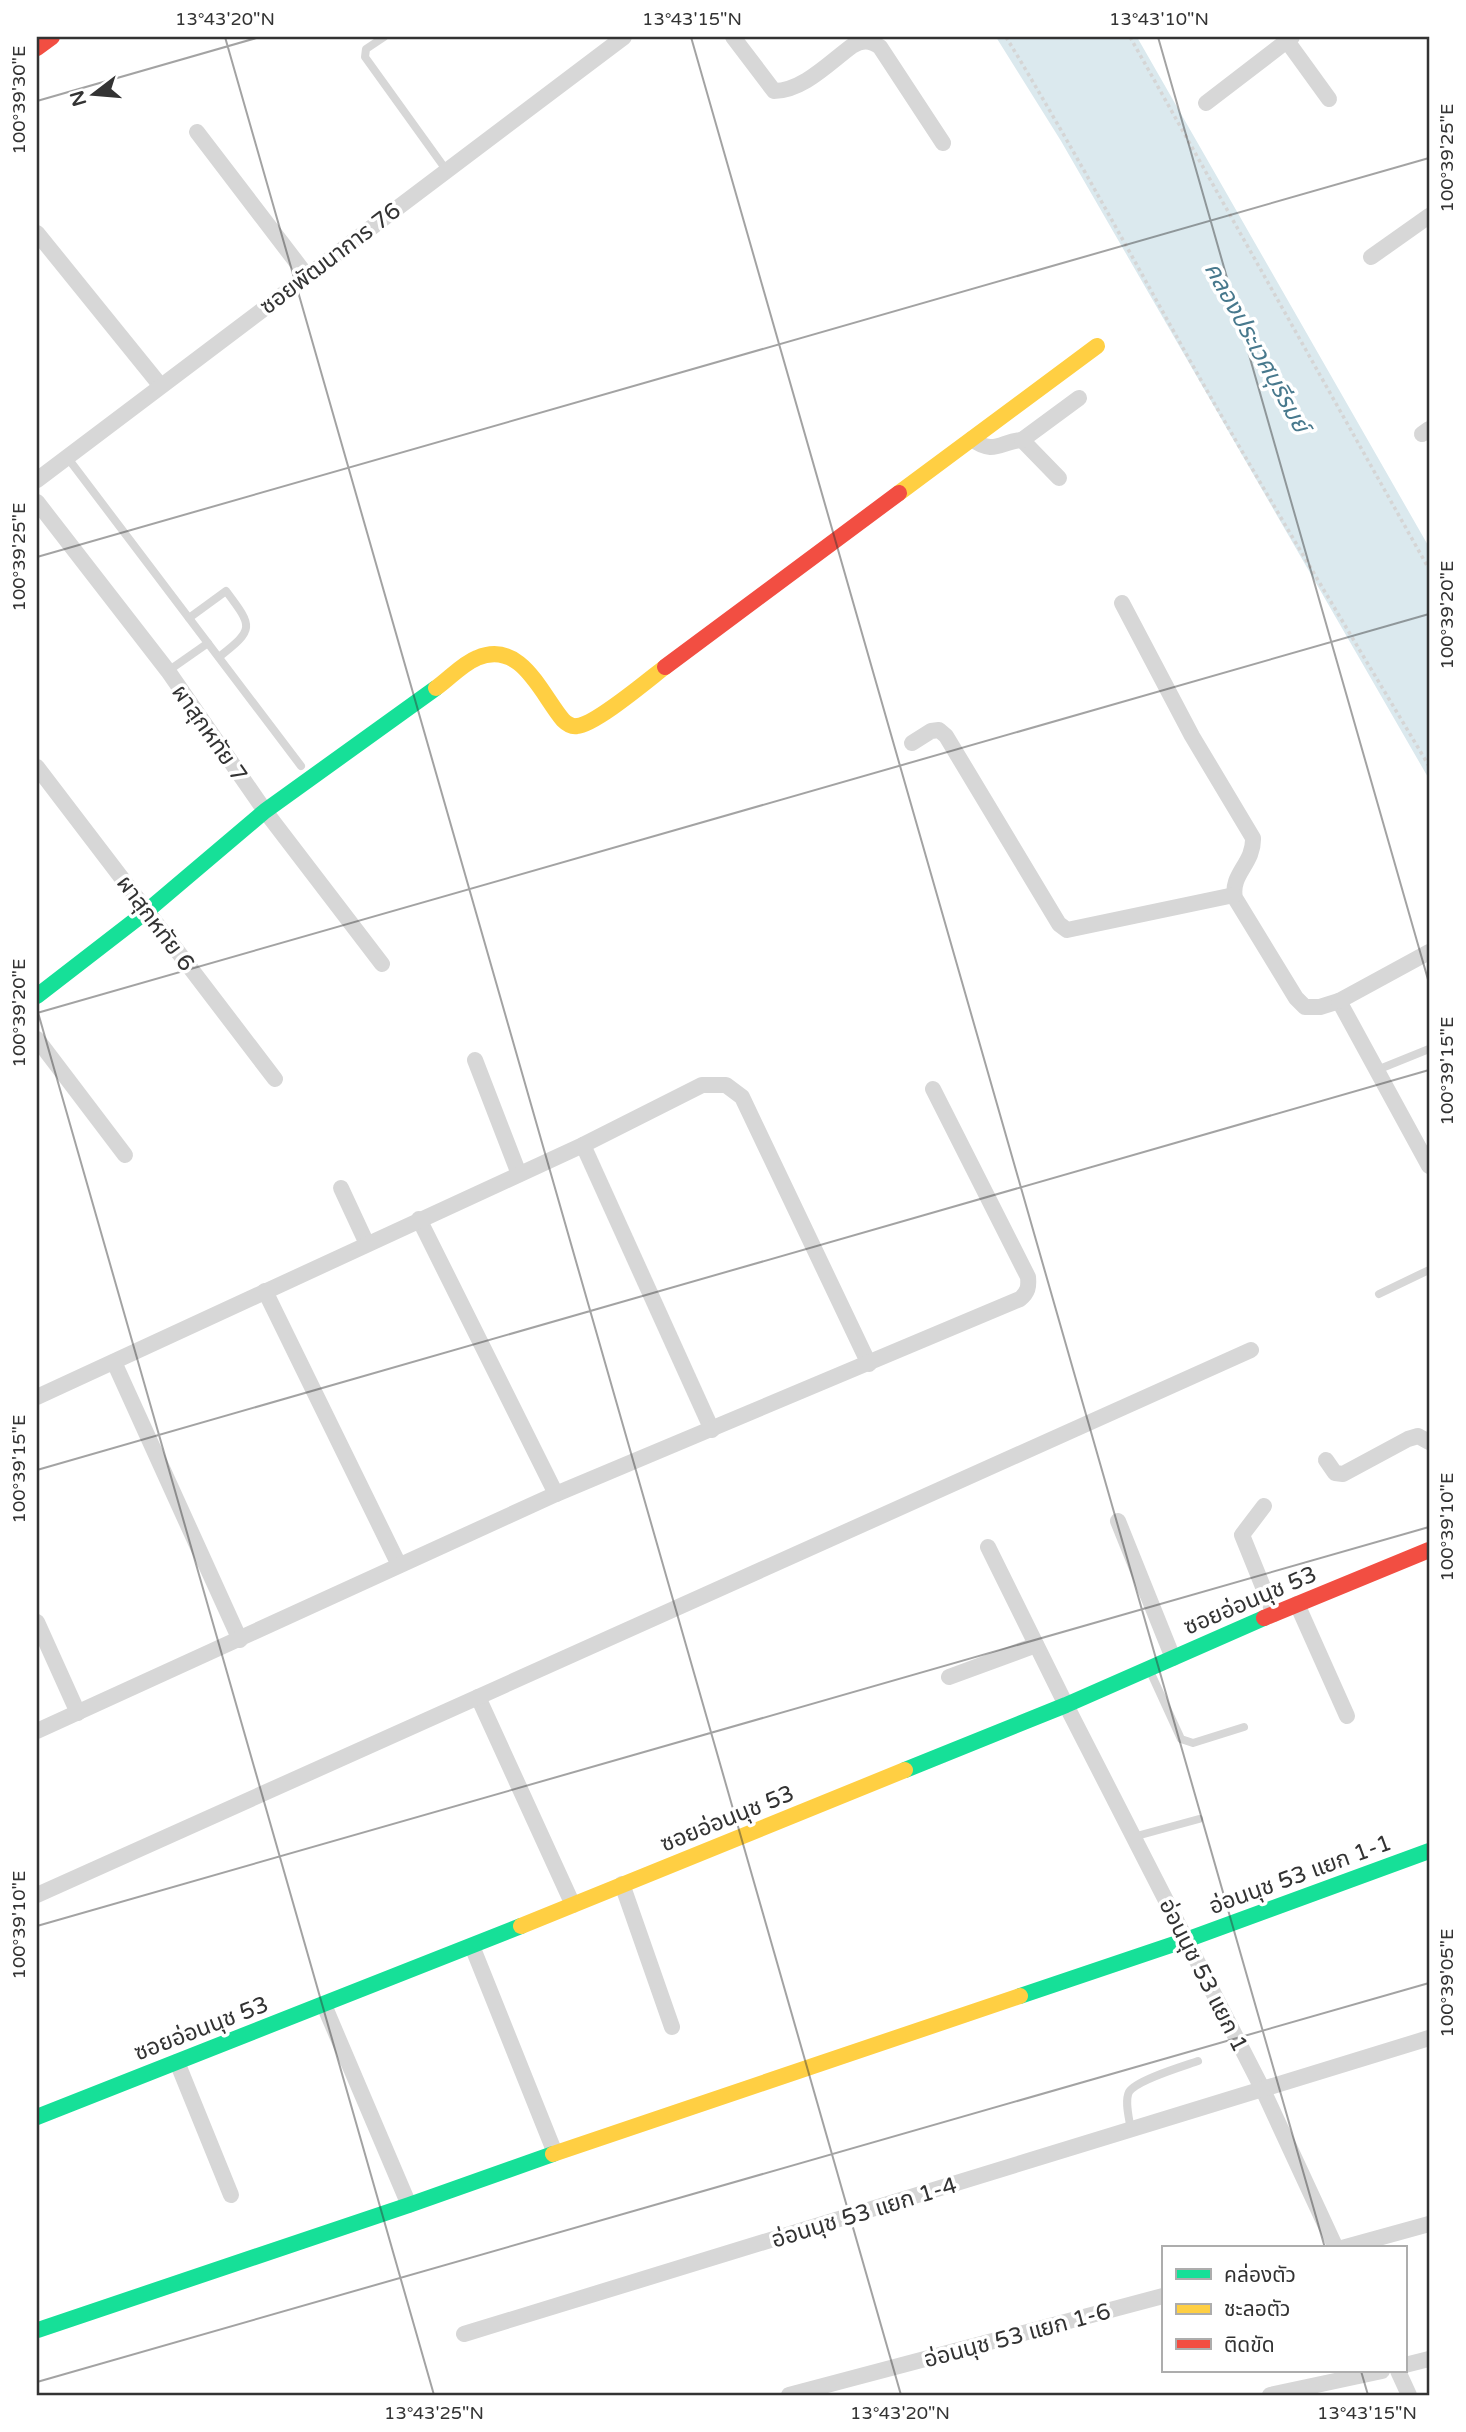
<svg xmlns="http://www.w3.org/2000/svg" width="1466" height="2432" font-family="'Varela Round','Noto Sans Thai',sans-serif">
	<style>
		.water { fill: #dbe9ee }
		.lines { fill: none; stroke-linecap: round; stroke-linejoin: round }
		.path { stroke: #d5d5d5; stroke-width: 3.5; stroke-dasharray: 3.5 3.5; stroke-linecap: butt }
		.lane { stroke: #d7d7d7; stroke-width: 8 }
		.street { stroke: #d7d7d7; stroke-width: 16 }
		.fast { stroke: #16e098; stroke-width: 16 }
		.slow { stroke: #ffcf43; stroke-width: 16 }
		.jam { stroke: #f24e42; stroke-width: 16 }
		.ticks { fill: none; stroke: #333; stroke-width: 2; stroke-opacity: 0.45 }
		.labels { text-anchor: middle; stroke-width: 7; stroke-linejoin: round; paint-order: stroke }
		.street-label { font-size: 23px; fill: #333; stroke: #fff }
		.water-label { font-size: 24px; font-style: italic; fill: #48798d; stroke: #fff }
		.neatline { fill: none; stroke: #333; stroke-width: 2.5 }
		.ticks-label { font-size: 18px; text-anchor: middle; fill: #333 }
	</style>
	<rect width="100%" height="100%" fill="#fff"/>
	<path class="water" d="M996,37H1137L1429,547V779L1061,141Z"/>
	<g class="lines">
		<g class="path">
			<path d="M1006,37C1073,147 1134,261 1197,373C1272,505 1351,635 1429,766"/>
			<path d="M1130,37L1429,569"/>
		</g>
		<g class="lane">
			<path d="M384,37L366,49L365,57L447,171"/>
			<path d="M67,457L301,766"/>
			<path d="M189,618L226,591C253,627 255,629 219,657"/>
			<path d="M168,671L208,643"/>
			<path d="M1377,1070L1429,1049"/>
			<path d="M1379,1294L1429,1270"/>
			<path d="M1149,1669L1181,1739L1193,1743L1244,1727"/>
			<path d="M1133,1837L1199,1819"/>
			<path d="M1131,2131C1130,2121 1124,2102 1129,2092C1136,2080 1184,2066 1198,2061"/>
		</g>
		<g class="street">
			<path d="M733,37L774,91C803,91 830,62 852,46C863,40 869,40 880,47L943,143"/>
			<path d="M1287,41L1329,99"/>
			<path d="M1206,103L1292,37"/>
			<path d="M197,132L307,276"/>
			<path d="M37,233L160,385"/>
			<path d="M1371,257L1429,216"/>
			<path d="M1422,434L1429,429"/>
			<path d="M972,439C994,456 1001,441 1022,440L1059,478"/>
			<path d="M1022,440L1079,398"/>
			<path d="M37,480L624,37"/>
			<path d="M37,502L168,671L265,811L382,964"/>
			<path d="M1122,603L1192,736L1253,838C1254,864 1230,874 1235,898L1296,998L1305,1007H1320L1339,1001L1429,1166"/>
			<path d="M912,743L931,731L939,730L946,736L1059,924L1067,930L1234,895"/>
			<path d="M37,767L275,1079"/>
			<path d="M1339,1001L1429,952"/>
			<path d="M37,1039L125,1155"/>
			<path d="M475,1060L519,1174"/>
			<path d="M583,1145L712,1430"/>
			<path d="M341,1188L367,1244"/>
			<path d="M419,1219L556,1494"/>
			<path d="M265,1291L399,1565"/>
			<path d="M114,1362L240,1640"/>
			<path d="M37,1397L583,1145L702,1085H726L742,1097L869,1364"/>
			<path d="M1326,1460L1335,1473L1343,1474L1408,1439L1418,1436L1429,1442"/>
			<path d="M1264,1506L1242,1535L1274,1614"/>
			<path d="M1118,1521L1173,1658"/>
			<path d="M988,1547L1066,1705L1263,2090L1336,2248"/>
			<path d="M1297,1604L1347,1716"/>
			<path d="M37,1622L78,1713"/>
			<path d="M949,1677L1036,1645"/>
			<path d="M478,1697L573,1905"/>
			<path d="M37,1731L556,1494L1020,1299C1028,1292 1029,1287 1028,1277L933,1089"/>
			<path d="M622,1884L672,2027"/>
			<path d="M37,1895L1251,1350"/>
			<path d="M472,1946L555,2153"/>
			<path d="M324,2005L409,2205"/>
			<path d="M177,2062L231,2195"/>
			<path d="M1342,2248L1429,2224"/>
			<path d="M464,2334L1429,2038"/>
			<path d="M1405,2365L1429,2359"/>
			<path d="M1398,2371L1409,2395"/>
			<path d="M789,2395L1163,2296"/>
			<path d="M1270,2395L1382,2371"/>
		</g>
		<g class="fast">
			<path d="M37,996L147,911L265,811L436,688"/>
			<path d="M905,1770L1066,1705L1264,1618"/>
			<path d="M1020,1996L1186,1940L1429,1851"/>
			<path d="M37,2117L521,1926"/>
			<path d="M38,2330L409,2205L553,2154"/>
		</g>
		<g class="slow">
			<path d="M899,493L1097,346"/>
			<path d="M436,688C449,679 462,664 477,658C521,639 541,694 563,720C567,724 571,727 577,726C595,725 648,680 665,667"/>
			<path d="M521,1926L905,1770"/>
			<path d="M553,2154L1020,1996"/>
		</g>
		<g class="jam">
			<path d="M37,48L52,37"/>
			<path d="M665,667L899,493"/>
			<path d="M1264,1618L1429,1550"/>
		</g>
	</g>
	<path class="ticks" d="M225,37L901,2395M691,37L1325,2248M1158,37L1429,983M37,101L260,37M37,557L1429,158M37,1009L434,2395M37,1013L1429,614M37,1470L1429,1070M37,1926L1429,1527M1361,2371L1368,2395M37,2382L1429,1983"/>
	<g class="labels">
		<g class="street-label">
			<text transform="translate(330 258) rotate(-37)" y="8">ซอยพัฒนาการ 76</text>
			<text transform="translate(210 733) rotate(55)" y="8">ผาสุกหทัย 7</text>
			<text transform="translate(156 923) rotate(53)" y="8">ผาสุกหทัย 6</text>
			<text transform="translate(1250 1600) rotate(-23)" y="8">ซอยอ่อนนุช 53</text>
			<text transform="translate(727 1818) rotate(-22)" y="8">ซอยอ่อนนุช 53</text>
			<text transform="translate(1300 1874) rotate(-20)" y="8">อ่อนนุช 53 แยก 1-1</text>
			<text transform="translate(1204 1975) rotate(63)" y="8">อ่อนนุช 53 แยก 1</text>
			<text transform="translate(201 2028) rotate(-21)" y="8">ซอยอ่อนนุช 53</text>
			<text transform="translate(864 2212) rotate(-17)" y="8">อ่อนนุช 53 แยก 1-4</text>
			<text transform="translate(1017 2335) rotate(-15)" y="8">อ่อนนุช 53 แยก 1-6</text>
		</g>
		<g class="water-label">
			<text transform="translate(1257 347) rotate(61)" y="8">คลองประเวศบุรีรมย์</text>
		</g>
	</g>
	<rect width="1466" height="2432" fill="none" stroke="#ffffff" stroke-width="77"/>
	<rect x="1162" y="2246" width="245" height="126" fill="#ffffff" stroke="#adadad" stroke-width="2"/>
	<rect x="1176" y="2269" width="35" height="10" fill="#16e098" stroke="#adadad" stroke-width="2"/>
	<text x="1224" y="2282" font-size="21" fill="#333333">คล่องตัว</text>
	<rect x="1176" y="2304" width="35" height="10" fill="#ffcf43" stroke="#adadad" stroke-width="2"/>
	<text x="1224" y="2316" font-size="21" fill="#333333">ชะลอตัว</text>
	<rect x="1176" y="2339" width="35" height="10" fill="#f24e42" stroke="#adadad" stroke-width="2"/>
	<text x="1224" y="2352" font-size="21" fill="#333333">ติดขัด</text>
	<g transform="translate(94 94) rotate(254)" stroke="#ffffff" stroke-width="5" paint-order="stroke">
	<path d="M0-5L12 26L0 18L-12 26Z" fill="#333333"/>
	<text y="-10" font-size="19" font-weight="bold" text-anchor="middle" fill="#333333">N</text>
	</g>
	<rect x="38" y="38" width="1390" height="2356" class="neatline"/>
	<g class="ticks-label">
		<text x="225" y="25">13°43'20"N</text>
		<text x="692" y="25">13°43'15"N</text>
		<text x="1159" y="25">13°43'10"N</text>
		<text transform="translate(19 100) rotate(-90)" y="6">100°39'30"E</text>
		<text transform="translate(1447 158) rotate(-90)" y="6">100°39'25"E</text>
		<text transform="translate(19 557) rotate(-90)" y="6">100°39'25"E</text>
		<text transform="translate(1447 615) rotate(-90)" y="6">100°39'20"E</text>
		<text transform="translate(19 1013) rotate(-90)" y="6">100°39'20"E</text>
		<text transform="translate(1447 1071) rotate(-90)" y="6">100°39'15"E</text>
		<text transform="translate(19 1469) rotate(-90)" y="6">100°39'15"E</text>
		<text transform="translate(1447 1527) rotate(-90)" y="6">100°39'10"E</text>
		<text transform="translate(19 1925) rotate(-90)" y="6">100°39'10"E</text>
		<text transform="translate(1447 1983) rotate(-90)" y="6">100°39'05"E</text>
		<text x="434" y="2419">13°43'25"N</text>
		<text x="900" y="2419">13°43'20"N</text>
		<text x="1367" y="2419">13°43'15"N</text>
	</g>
</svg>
